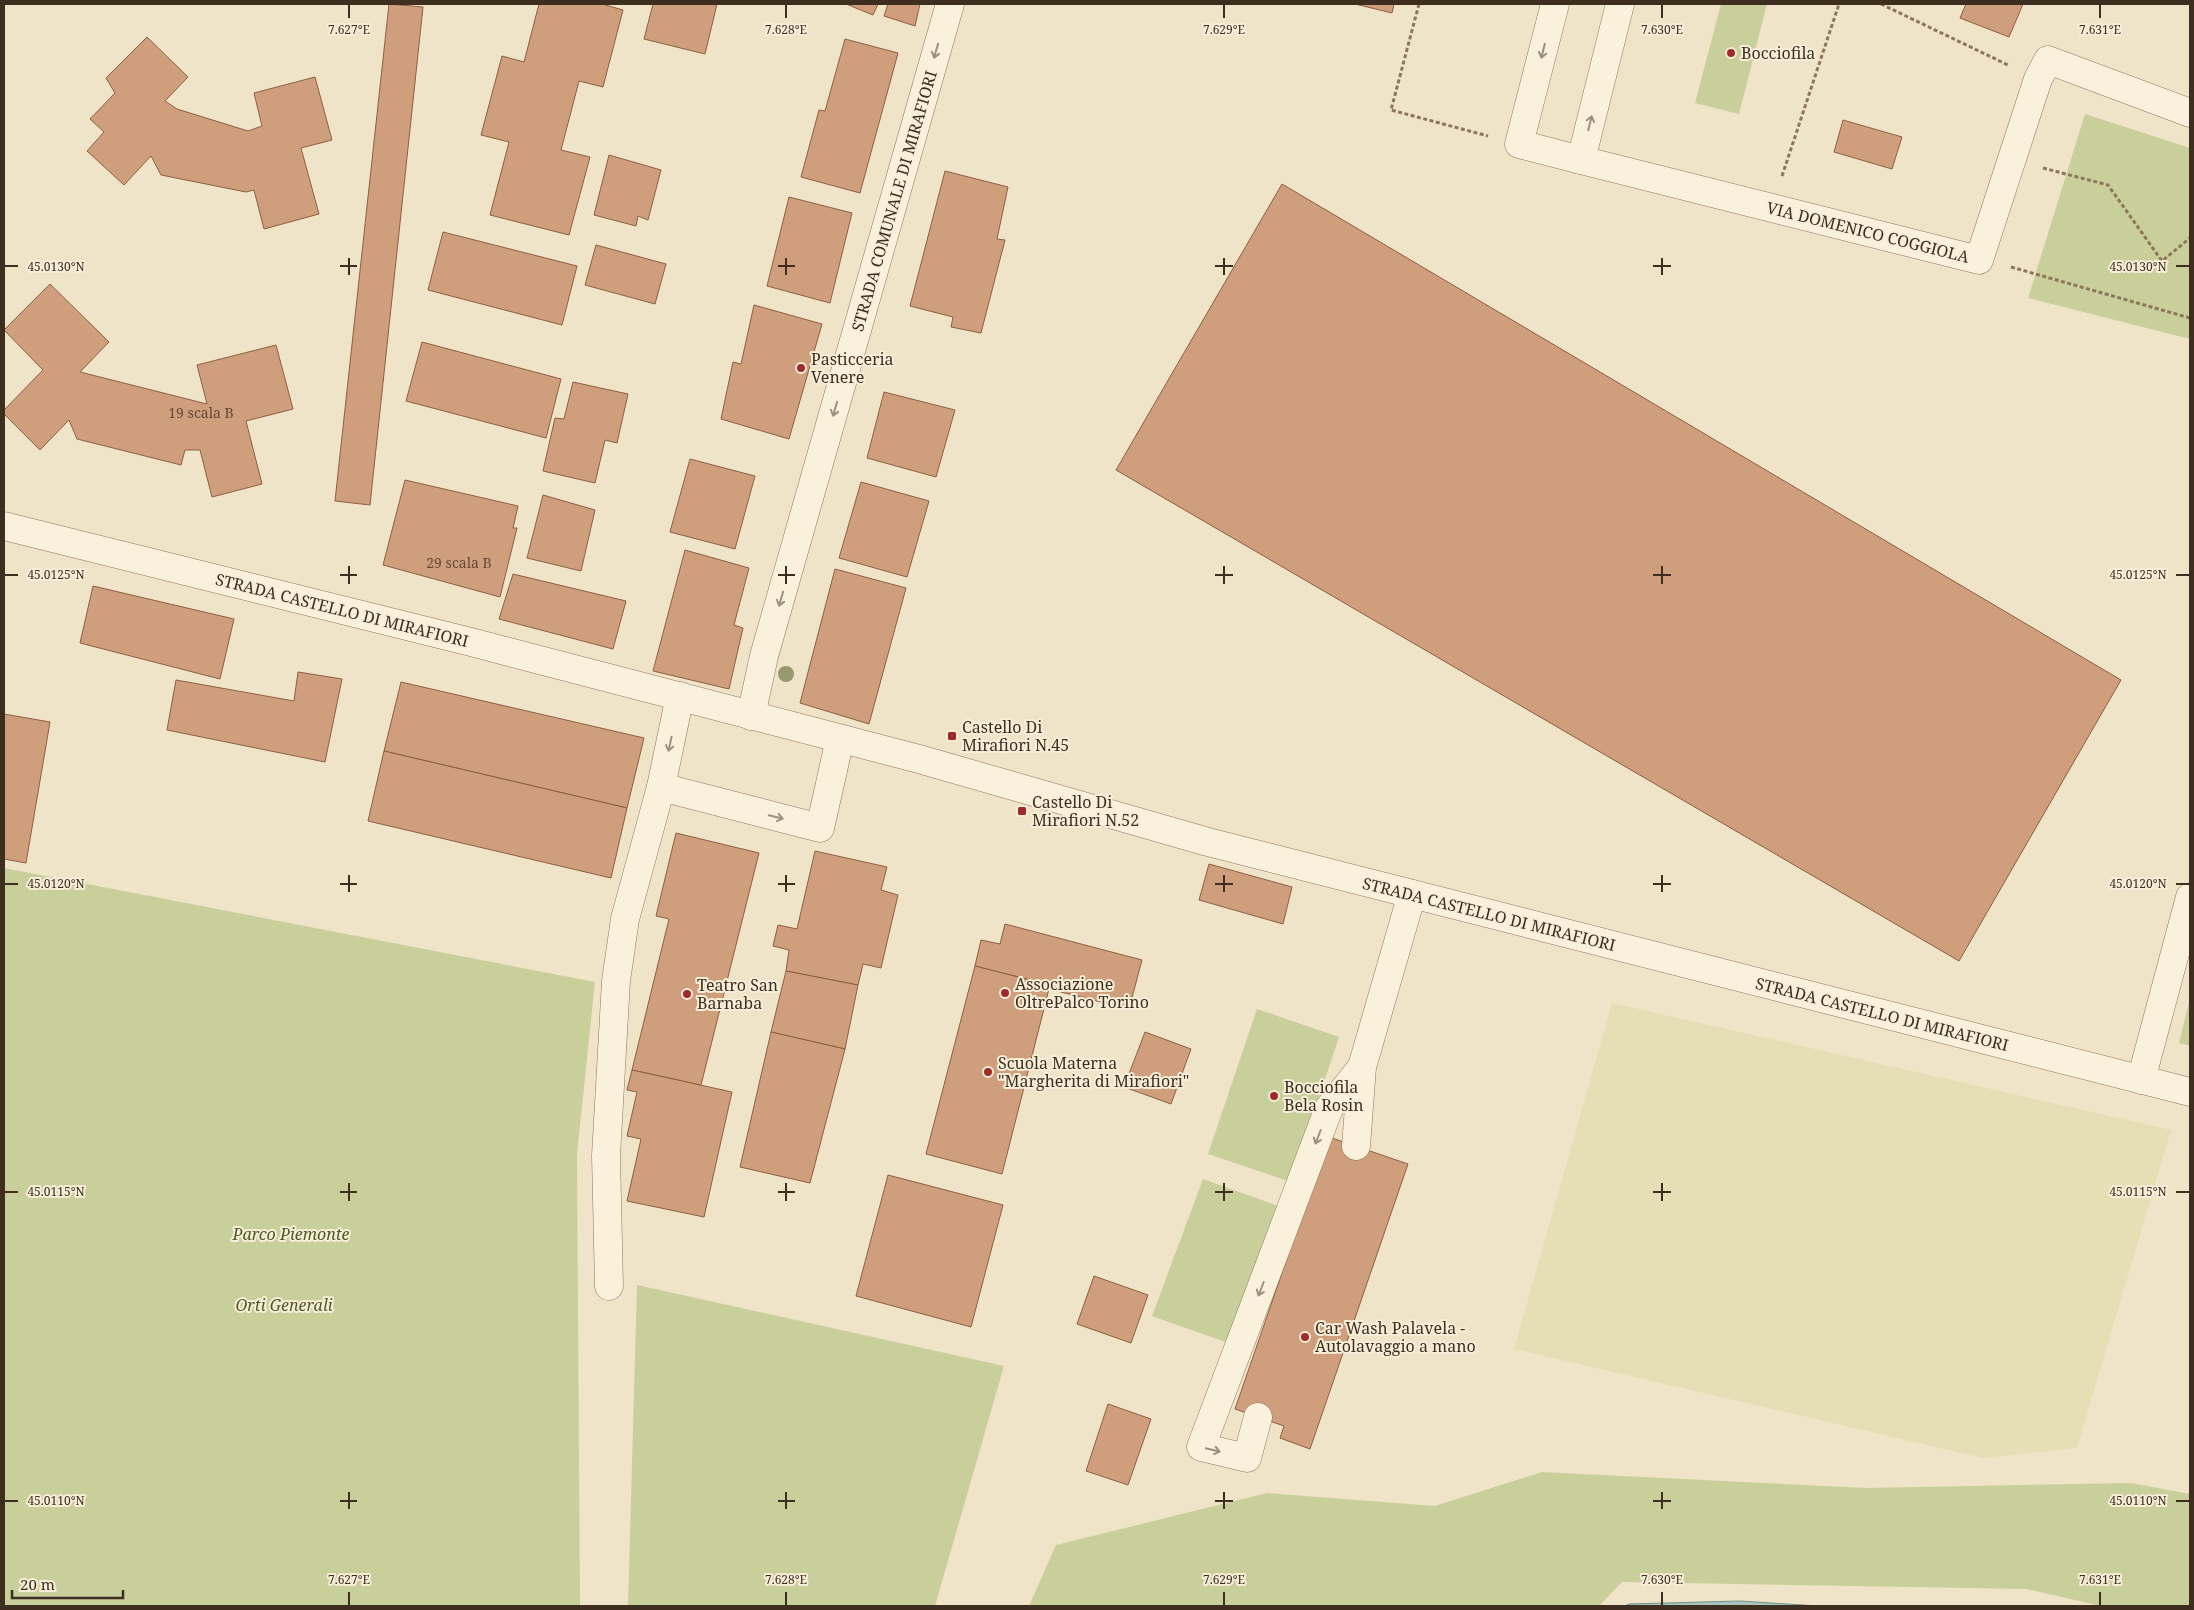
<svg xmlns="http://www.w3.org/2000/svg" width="2194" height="1610" font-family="'Noto Serif',serif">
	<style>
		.farmland { fill: #e6deb5 }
		.green { fill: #c9cf9b }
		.water { fill: #a9c4bc; stroke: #6f938a }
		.building { fill: #cf9f7d; stroke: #8d5f41 }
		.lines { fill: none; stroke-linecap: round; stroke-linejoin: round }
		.minor-casing { stroke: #8d765c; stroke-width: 29 }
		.path { stroke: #8d765c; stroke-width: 3; stroke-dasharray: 4 2.5; stroke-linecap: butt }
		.minor { stroke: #faf1dc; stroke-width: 28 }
		.tree { fill: #96986f }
		.oneway { stroke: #9c907e }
		.ticks { fill: none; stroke: #3d2e20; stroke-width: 2 }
		.poi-dot { fill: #9e2a2b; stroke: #f7eed8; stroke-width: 2 }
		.labels { text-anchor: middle; stroke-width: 4; stroke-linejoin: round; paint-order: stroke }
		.number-label { font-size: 14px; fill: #624a37 }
		.poi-label { font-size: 16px; fill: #3d2e20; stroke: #f7eed8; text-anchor: start }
		.street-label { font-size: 16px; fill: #3d2e20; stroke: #f7eed8 }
		.park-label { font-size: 16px; font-style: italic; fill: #4d5a26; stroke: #f7eed8 }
		.ticks-label { font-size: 12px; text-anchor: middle; fill: #3d2e20; stroke: #f7eed8; stroke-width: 4; stroke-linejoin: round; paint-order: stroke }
	</style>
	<rect width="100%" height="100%" fill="#f0e4c8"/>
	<path class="farmland" d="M1612,1003L2171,1130L2077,1448L1983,1458L1514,1349Z"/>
	<g class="green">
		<path d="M1721,4H1767L1739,114L1695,103Z"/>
		<path d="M2085,114L2190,148V339L2028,298Z"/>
		<path d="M4,868L595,982L577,1154L580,1606H4Z"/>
		<path d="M2190,998V1046L2179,1043Z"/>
		<path d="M1257,1009L1339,1037L1291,1182L1208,1154Z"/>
		<path d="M1203,1179L1278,1206L1228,1343L1152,1316Z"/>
		<path d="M637,1285L1004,1366L935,1606H628Z"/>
		<path d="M1542,1472L1866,1488L2131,1483L2190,1494V1606H2101L2026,1589L1622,1582L1599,1606H1029L1056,1545L1267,1493L1435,1506Z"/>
	</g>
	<path class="water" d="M1740,1601L1819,1606H1625L1629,1604Z"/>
	<g class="building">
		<path d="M389,4L423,7L370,505L335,501Z"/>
		<path d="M539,4H602L623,10L603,87L579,81L561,150L590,157L569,235L490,215L509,142L481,135L502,56L524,62Z"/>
		<path d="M653,4H717L705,54L644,39Z"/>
		<path d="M846,4H878L873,15Z"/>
		<path d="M888,4H920L915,26L884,16Z"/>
		<path d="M1355,4H1394L1392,13Z"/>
		<path d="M1966,4H2023L2009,37L1960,18Z"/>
		<path d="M147,37L188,77L165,101L177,109L248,131L262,126L254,93L315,77L332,140L301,148L319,214L264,229L254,190L246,192L161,175L151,156L124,185L87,151L104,132L90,119L115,93L106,78Z"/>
		<path d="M845,39L898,53L860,193L801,177L819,110L825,111Z"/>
		<path d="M1843,120L1902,137L1892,169L1834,152Z"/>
		<path d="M609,155L661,170L648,220L638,216L636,226L594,215Z"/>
		<path d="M945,171L1008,187L997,239L1005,240L981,333L951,327L953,317L910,306Z"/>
		<path d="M1282,184L2121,680L1959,961L1116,470Z"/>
		<path d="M789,197L852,213L830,303L767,286Z"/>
		<path d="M443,232L577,266L562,325L428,290Z"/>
		<path d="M596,245L666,264L655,304L585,285Z"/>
		<path d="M50,284L109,342L80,372L207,404L197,365L276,345L293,409L246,421L262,484L212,497L200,450H185L181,465L77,439L69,420L40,450L4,414V410L43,370L4,330Z"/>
		<path d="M754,305L822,324L789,439L721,419L733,362L741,364Z"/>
		<path d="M422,342L561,379L546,438L406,401Z"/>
		<path d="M573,382L628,394L617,443L605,440L595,483L543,471L555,418L564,419Z"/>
		<path d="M884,392L955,410L936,477L867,458Z"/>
		<path d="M690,459L755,476L735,549L670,532Z"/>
		<path d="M405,480L518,506L513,528H517L500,597L383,565Z"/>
		<path d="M861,482L929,501L907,577L839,558Z"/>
		<path d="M543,495L595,510L581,571L527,558Z"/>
		<path d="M685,550L749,568L734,625L743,628L729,689L653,671Z"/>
		<path d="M835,569L906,588L869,724L800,703Z"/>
		<path d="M513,574L626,601L613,649L499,619Z"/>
		<path d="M93,586L234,619L220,679L80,643Z"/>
		<path d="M298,672L342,679L325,762L167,730L176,680L294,701Z"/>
		<path d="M401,682L644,738L627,808L384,751Z"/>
		<path d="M4,714L50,722L26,863L4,859Z"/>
		<path d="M384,751L627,808L611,878L368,821Z"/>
		<path d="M676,833L759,853L701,1085L632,1070L669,919L656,916Z"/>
		<path d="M815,851L887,867L881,890L898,895L881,968L863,964L858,985L786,971L789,950L773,946L778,925L797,929Z"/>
		<path d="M1209,864L1292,887L1283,924L1199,900Z"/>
		<path d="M1005,924L1142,960L1129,1009L1049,989L1050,985L975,966L981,940L1000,944Z"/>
		<path d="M975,966L1050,985L1002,1174L926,1154Z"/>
		<path d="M786,971L858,985L845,1049L771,1032Z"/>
		<path d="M771,1032L845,1049L810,1183L740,1167Z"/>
		<path d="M1145,1032L1191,1049L1171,1104L1124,1087Z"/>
		<path d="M632,1070L732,1092L704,1217L627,1201L641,1139L627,1136L637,1092L627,1090Z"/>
		<path d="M1329,1137L1408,1164L1310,1449L1280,1438L1284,1426L1235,1409Z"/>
		<path d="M888,1175L1003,1205L971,1327L856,1296Z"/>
		<path d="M1094,1276L1148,1295L1131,1343L1077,1324Z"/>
		<path d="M1108,1404L1151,1419L1128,1485L1086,1471Z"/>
	</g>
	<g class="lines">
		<g class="minor-casing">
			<g id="minor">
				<path d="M1555,4L1519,144L1581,160L1620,4"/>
				<path d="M1581,160L1979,260L2038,79L2048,60L2190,113"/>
				<path d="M4,526L471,642L919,759L1208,842L2190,1092"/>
				<path d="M680,696L661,787L820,828L840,739"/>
				<path d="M751,716L764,656L950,4"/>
				<path d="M2141,1080L2190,897"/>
				<path d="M1356,1146L1362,1067L1412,894"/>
				<path d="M609,1286L606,1156L616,981L625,919L661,787"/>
				<path d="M1258,1417L1247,1458L1201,1447L1329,1108L1362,1067"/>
			</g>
		</g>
		<g class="path">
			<path d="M1419,4L1391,110L1488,136"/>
			<path d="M1881,4L2008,65"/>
			<path d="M2043,168L2108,185L2162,261L2190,238"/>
			<path d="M1782,176L1839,4"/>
			<path d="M2011,267L2190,318"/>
		</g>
		<use href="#minor" class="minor"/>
	</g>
	<circle class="tree" cx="786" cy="674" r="8"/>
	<defs><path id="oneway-shaft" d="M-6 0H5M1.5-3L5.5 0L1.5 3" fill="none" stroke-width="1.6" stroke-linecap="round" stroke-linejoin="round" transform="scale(1.25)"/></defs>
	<g class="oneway">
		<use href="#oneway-shaft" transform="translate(936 51) rotate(106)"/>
		<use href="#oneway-shaft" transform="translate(1543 51) rotate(104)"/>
		<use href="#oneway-shaft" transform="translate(1590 123) rotate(-76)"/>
		<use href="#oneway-shaft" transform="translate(835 409) rotate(106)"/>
		<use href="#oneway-shaft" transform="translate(781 599) rotate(106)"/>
		<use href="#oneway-shaft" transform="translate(670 744) rotate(102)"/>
		<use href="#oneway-shaft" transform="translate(776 817) rotate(14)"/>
		<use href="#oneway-shaft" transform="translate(1318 1137) rotate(111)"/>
		<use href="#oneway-shaft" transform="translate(1261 1289) rotate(111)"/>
		<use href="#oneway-shaft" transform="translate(1213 1450) rotate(13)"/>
	</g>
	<path class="ticks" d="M349,5V18M786,5V18M1224,5V18M1662,5V18M2100,5V18M349,258V275M786,258V275M1224,258V275M1662,258V275M5,266H18M340,266H357M778,266H795M1215,266H1233M1653,266H1671M2176,266H2189M349,566V584M786,566V584M1224,566V584M1662,566V584M5,575H18M340,575H357M778,575H795M1215,575H1233M1653,575H1671M2176,575H2189M349,875V892M786,875V892M1224,875V892M1662,875V892M5,884H18M340,884H357M778,884H795M1215,884H1233M1653,884H1671M2176,884H2189M349,1183V1201M786,1183V1201M1224,1183V1201M1662,1183V1201M5,1192H18M340,1192H357M778,1192H795M1215,1192H1233M1653,1192H1671M2176,1192H2189M349,1492V1509M786,1492V1509M1224,1492V1509M1662,1492V1509M5,1501H18M340,1501H357M778,1501H795M1215,1501H1233M1653,1501H1671M2176,1501H2189M349,1592V1605M786,1592V1605M1224,1592V1605M1662,1592V1605M2100,1592V1605"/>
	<g class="poi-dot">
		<circle cx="1731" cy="53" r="5"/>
		<circle cx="801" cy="368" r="5"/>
		<rect x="947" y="731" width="10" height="10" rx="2.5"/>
		<rect x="1017" y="806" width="10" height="10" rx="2.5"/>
		<circle cx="1005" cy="993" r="5"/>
		<circle cx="687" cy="994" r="5"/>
		<circle cx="988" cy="1072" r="5"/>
		<circle cx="1274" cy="1096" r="5"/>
		<circle cx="1305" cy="1337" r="5"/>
	</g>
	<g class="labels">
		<g class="number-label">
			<text x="201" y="418">19 scala B</text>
			<text x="459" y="568">29 scala B</text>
		</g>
		<g class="poi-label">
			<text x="1741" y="59">Bocciofila</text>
			<text x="811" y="365">Pasticceria<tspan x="811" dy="18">Venere</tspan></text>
			<text x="962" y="733">Castello Di<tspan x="962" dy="18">Mirafiori N.45</tspan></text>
			<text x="1032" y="808">Castello Di<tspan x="1032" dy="18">Mirafiori N.52</tspan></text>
			<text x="1015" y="990">Associazione<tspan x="1015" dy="18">OltrePalco Torino</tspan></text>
			<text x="697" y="991">Teatro San<tspan x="697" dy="18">Barnaba</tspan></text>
			<text x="998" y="1069">Scuola Materna<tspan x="998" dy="18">"Margherita di Mirafiori"</tspan></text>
			<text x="1284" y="1093">Bocciofila<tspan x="1284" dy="18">Bela Rosin</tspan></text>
			<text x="1315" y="1334">Car Wash Palavela -<tspan x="1315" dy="18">Autolavaggio a mano</tspan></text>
		</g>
		<g class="street-label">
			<text transform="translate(894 201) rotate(-74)" y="6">STRADA COMUNALE DI MIRAFIORI</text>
			<text transform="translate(1868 232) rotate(14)" y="6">VIA DOMENICO COGGIOLA</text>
			<text transform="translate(342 610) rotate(14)" y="6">STRADA CASTELLO DI MIRAFIORI</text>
			<text transform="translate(1489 914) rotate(14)" y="6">STRADA CASTELLO DI MIRAFIORI</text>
			<text transform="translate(1882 1014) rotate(14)" y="6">STRADA CASTELLO DI MIRAFIORI</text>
		</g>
		<g class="park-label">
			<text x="291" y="1240">Parco Piemonte</text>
			<text x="284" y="1311">Orti Generali</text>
		</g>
	</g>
	<g class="ticks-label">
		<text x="349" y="34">7.627°E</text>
		<text x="786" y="34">7.628°E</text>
		<text x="1224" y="34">7.629°E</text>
		<text x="1662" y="34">7.630°E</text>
		<text x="2100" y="34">7.631°E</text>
		<text x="56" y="271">45.0130°N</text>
		<text x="2138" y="271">45.0130°N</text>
		<text x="56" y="579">45.0125°N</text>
		<text x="2138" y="579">45.0125°N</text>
		<text x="56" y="888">45.0120°N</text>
		<text x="2138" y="888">45.0120°N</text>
		<text x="56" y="1196">45.0115°N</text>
		<text x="2138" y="1196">45.0115°N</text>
		<text x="56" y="1505">45.0110°N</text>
		<text x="2138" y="1505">45.0110°N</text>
		<text x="349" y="1584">7.627°E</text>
		<text x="786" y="1584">7.628°E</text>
		<text x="1224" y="1584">7.629°E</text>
		<text x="1662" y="1584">7.630°E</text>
		<text x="2100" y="1584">7.631°E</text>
	</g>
	<rect width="2194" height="1610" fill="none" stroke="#3d2e20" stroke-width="10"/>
	<path d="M12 1590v8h111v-8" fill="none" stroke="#3d2e20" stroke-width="2.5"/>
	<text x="20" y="1590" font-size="15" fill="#3d2e20" stroke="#f7eed8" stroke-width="4" paint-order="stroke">20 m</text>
</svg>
